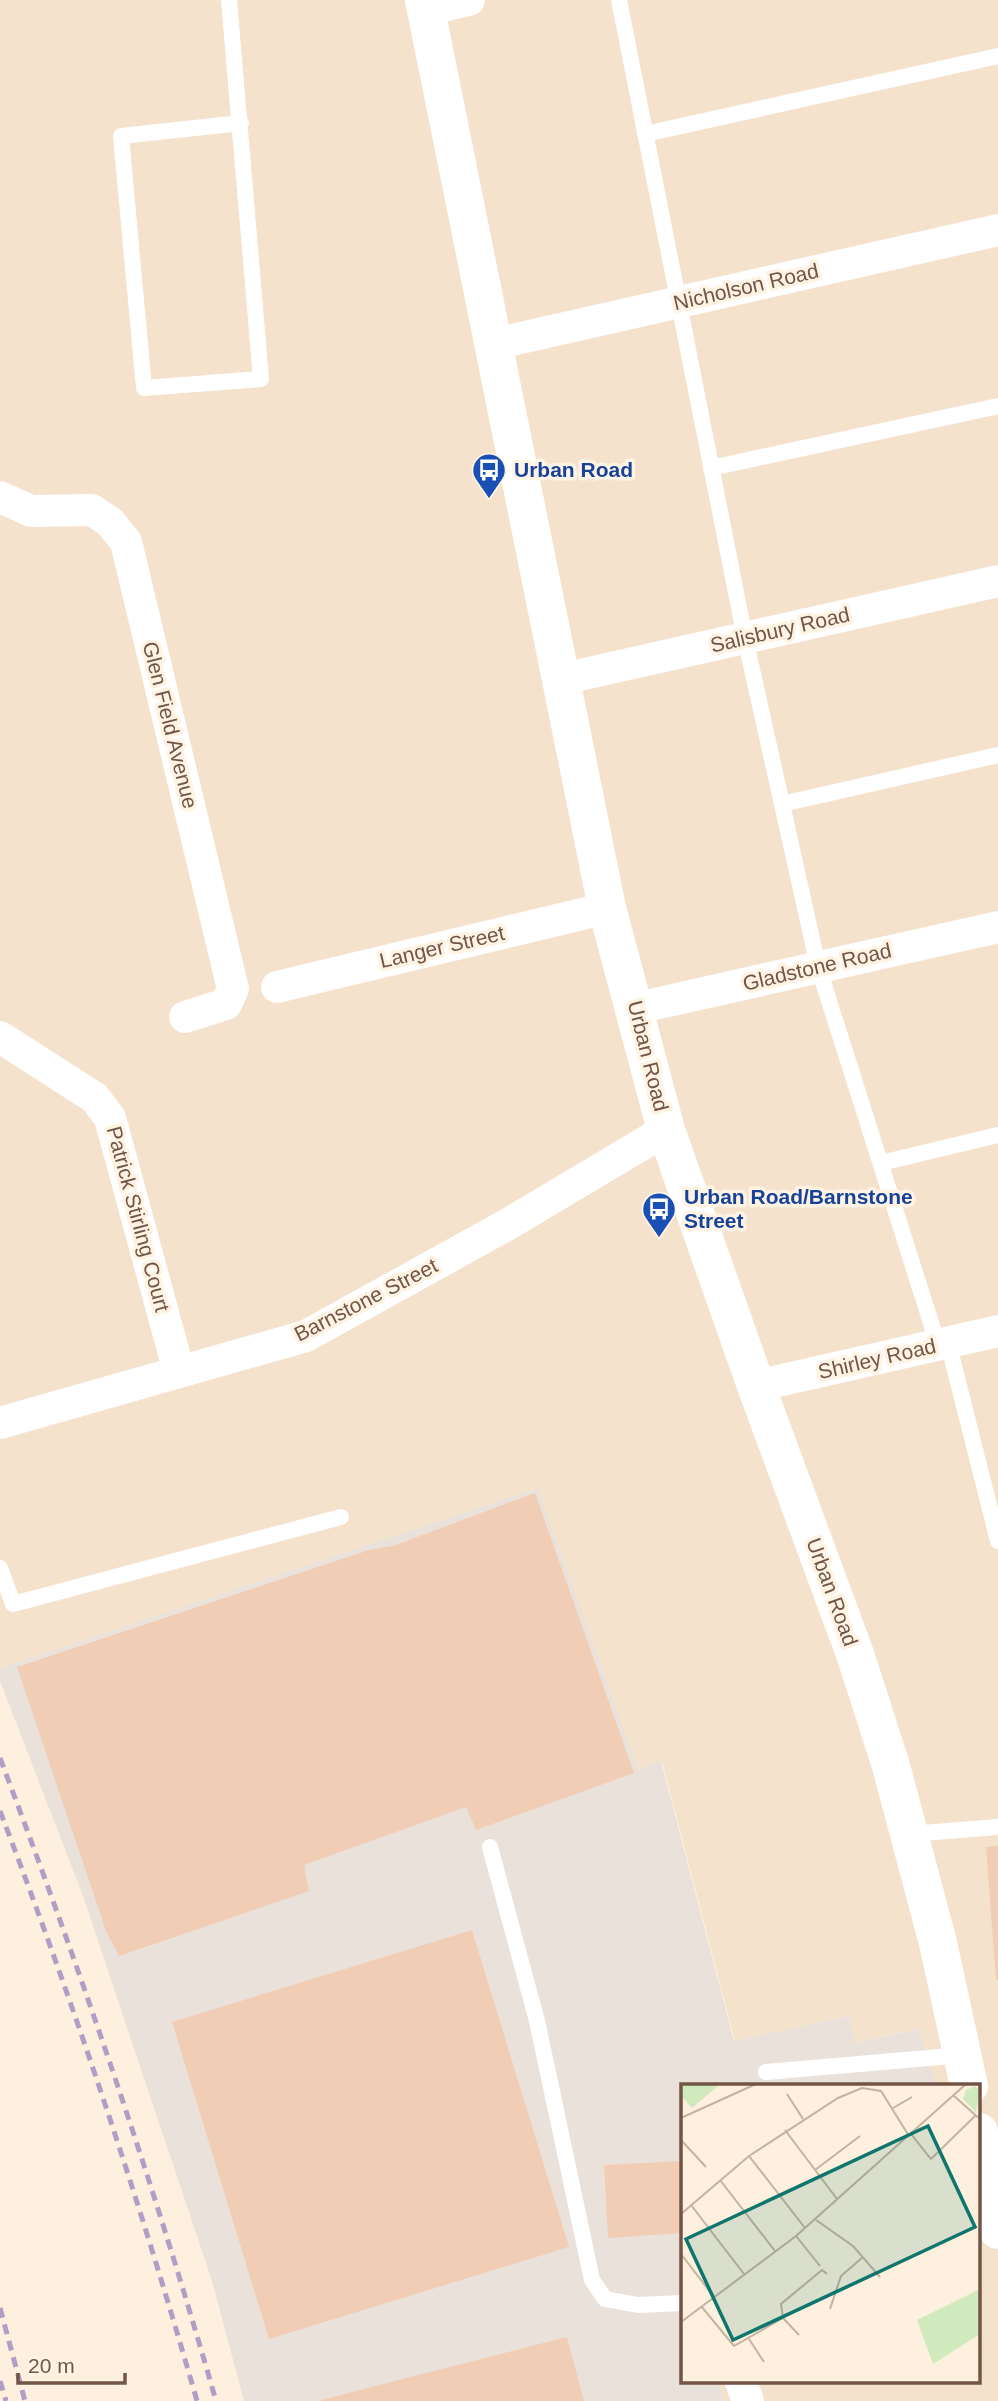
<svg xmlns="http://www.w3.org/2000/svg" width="998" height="2401" font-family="Arial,sans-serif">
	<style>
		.residential { fill: #f4e2cc }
		.industrial { fill: #eae2da }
		.building { fill: #f2cdb5 }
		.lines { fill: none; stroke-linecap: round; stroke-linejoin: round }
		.service { stroke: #fff; stroke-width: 16 }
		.minor { stroke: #fff; stroke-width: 32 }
		.tertiary { stroke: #fff; stroke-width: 38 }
		.rail { stroke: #b29ec5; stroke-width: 5; stroke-dasharray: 10 7; stroke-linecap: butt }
		.labels { text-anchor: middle; stroke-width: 7; stroke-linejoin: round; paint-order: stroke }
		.street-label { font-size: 21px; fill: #725546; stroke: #fff4e4 }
		.transit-label { font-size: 21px; font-weight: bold; fill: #164399; stroke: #fff4e4; text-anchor: start }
		.inset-road { fill: none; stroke: #c5b2a1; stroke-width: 2 }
		.view { fill: #0f766e; fill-opacity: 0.15; stroke: #0f766e; stroke-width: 3.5 }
		.inset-edge { fill: none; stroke: #725546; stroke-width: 3.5 }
	</style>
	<rect width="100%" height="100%" fill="#fdf0de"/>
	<path class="residential" d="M0,0H998V2401H724L718,2382H979V2086H937L918,2029L854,2043L849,2016L735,2041L662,1761L638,1769L538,1488L0,1668Z"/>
	<path class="industrial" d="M538,1488L638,1769L661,1761L734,2041L849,2016L855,2043L919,2029L937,2086H683V2382H718L724,2401H244L212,2281L83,1896L0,1681V1668Z"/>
	<g class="building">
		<path d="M535,1493L634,1773L476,1830L466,1807L304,1865L309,1891L119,1956L106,1931L17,1667L369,1550L393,1546Z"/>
		<path d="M998,1846V1980H996L986,1847Z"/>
		<path d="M472,1930L569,2247L269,2339L172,2022Z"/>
		<path d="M683,2161V2233L608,2238L604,2165Z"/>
		<path d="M567,2337L584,2401H321V2400Z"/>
	</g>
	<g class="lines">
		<g class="service">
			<path d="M229,0L261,379L144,388L121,136L241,123"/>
			<path d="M619,0L745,638L818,966L938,1345"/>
			<path d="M645,134L998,56"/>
			<path d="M711,468L998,406"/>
			<path d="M782,804L998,755"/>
			<path d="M881,1163L998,1135"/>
			<path d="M948,1342L998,1541"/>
			<path d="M0,1568L13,1604L341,1517"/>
			<path d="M910,1834L998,1827"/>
			<path d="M490,1847L537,2021L592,2280L605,2299L638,2305L683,2303"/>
			<path d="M766,2072L963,2055"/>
		</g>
		<g class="minor">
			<path d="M426,10L469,0"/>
			<path d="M494,344L998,230"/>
			<path d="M0,497L31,511L92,510L110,522L126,542L233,989L226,1004L185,1017"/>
			<path d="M562,679L998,581"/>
			<path d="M277,987L607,908"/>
			<path d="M637,1008L998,927"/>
			<path d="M0,1037L95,1098L110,1118L179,1372"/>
			<path d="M756,1386L998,1331"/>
			<path d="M0,1423L306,1336L510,1223L666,1130"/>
			<path d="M741,2382L748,2401"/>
		</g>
		<g class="tertiary">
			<path d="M424,0L607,908L666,1130L756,1386L855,1654L891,1766L938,1943L969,2086"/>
			<path d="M979,2132L998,2230"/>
		</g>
		<g class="rail">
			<path d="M0,1758C80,1969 154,2184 216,2401"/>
			<path d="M0,1811C74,2004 140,2202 197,2401"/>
			<path d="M0,2308L25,2401"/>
			<path d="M0,2381L6,2401"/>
		</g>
	</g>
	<defs>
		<g id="bus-pin" transform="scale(1.75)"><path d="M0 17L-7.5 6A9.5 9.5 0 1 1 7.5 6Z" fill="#1a4fb4" stroke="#fff4e4"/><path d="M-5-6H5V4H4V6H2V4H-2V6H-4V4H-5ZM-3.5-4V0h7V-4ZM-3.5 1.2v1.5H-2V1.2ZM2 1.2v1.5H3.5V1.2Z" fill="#fff"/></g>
	</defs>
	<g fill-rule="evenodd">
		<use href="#bus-pin" x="489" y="470"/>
		<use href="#bus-pin" x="659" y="1209"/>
	</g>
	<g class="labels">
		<g class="street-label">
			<text transform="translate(746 287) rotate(-13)" y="7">Nicholson Road</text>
			<text transform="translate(780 630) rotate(-13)" y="7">Salisbury Road</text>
			<text transform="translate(170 725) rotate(76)" y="7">Glen Field Avenue</text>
			<text transform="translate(442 947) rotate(-13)" y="7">Langer Street</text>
			<text transform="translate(817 967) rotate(-13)" y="7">Gladstone Road</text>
			<text transform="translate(648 1056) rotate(76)" y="7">Urban Road</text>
			<text transform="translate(138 1219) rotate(75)" y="7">Patrick Stirling Court</text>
			<text transform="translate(366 1300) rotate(-27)" y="7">Barnstone Street</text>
			<text transform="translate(877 1359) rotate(-13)" y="7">Shirley Road</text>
			<text transform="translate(832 1592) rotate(70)" y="7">Urban Road</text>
		</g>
		<g class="transit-label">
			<text x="514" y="477">Urban Road</text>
			<text x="684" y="1204">Urban Road/Barnstone<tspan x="684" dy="24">Street</tspan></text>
		</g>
	</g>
	<g transform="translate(681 2084)">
		<rect width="299" height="299" fill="#fdf0de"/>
		<path d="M0,0H39L11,24L0,12ZM294,2L299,7L295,28L282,15L285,6ZM299,205V250L252,280L236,236Z" fill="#d0eabd"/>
		<path class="inset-road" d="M106,10L122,35M273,12L300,36M212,24L231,13M0,34L75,0M104,46L156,115M230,50L250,75L294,32M0,56L25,83M68,72L124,144M134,86L179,52M39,96L94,167M10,121L63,190M0,130L68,72L157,14L181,4L200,7L228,52M135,136L172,162L199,193M115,152L139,182M0,170L33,213M20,222L53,262L102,234M149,225L160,192L182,173M0,238L115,152L285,0M118,251L102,234L100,220L141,186L146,190M68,255L83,278"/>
		<path class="view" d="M247,42L294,143L52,256L5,155Z"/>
		<rect width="299" height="299" class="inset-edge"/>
	</g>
	<path d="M18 2373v10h107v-10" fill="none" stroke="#725546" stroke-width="3.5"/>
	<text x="28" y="2373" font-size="21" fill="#725546" stroke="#fff4e4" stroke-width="5" paint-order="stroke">20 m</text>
</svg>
